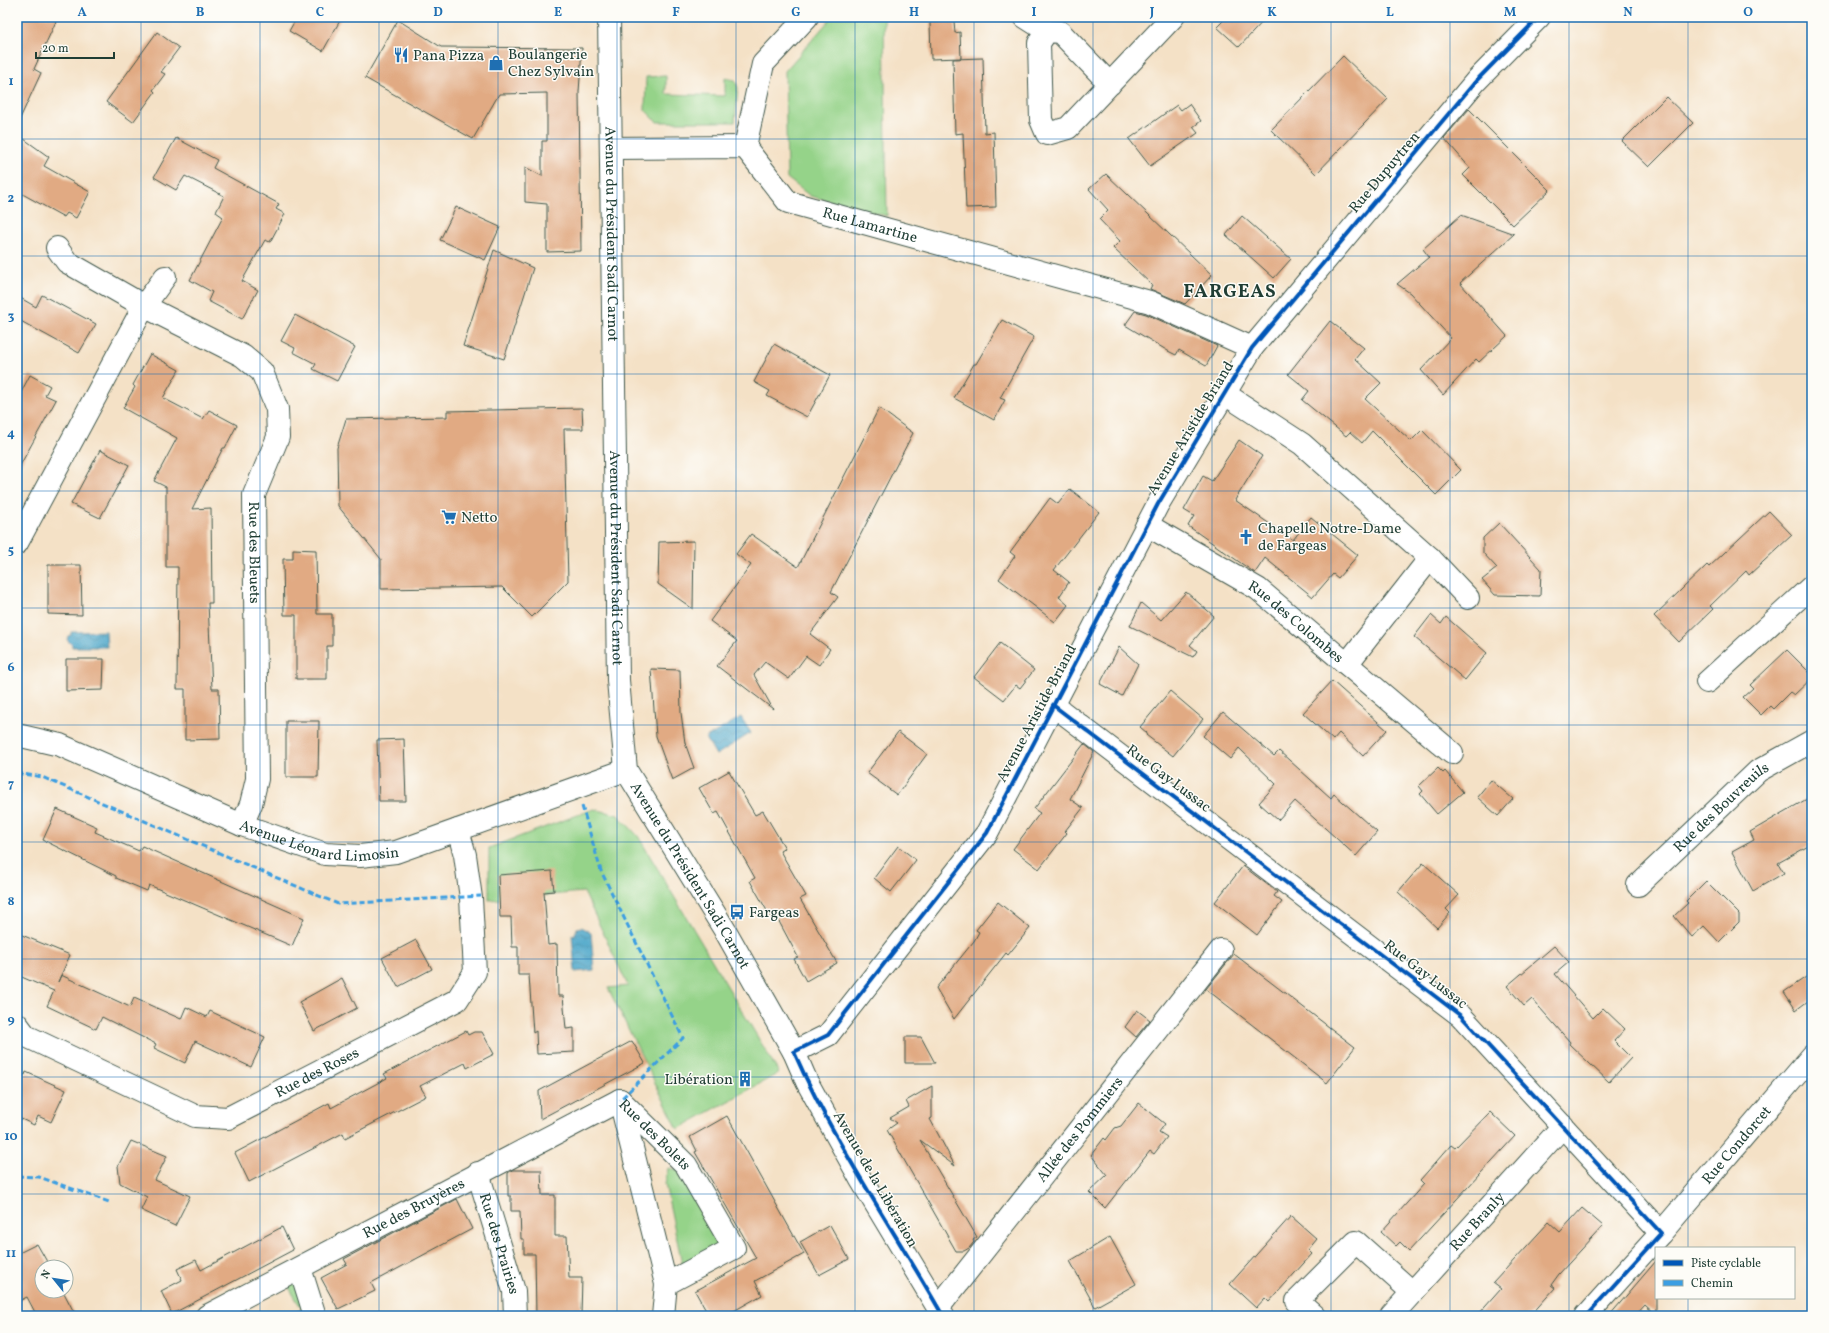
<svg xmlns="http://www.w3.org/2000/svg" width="1829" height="1333" font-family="Vollkorn,serif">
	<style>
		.green { fill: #95d389; stroke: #5a885e }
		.water { fill: url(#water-waves); stroke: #35727e }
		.building { fill: #e1aa83 }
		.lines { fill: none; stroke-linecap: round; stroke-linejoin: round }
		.minor-casing { stroke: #3f564a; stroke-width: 24 }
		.major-casing { stroke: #3f564a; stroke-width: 24 }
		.minor { stroke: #fff; stroke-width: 22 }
		.major { stroke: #fff; stroke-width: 22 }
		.quiet { stroke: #3c9ee2; stroke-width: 3; stroke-dasharray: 6 3; stroke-linecap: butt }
		.cycleway-casing { stroke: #fdfcf7; stroke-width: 6 }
		.cycleway { stroke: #0057b8; stroke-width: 4 }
		.grid { fill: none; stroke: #1f6fb2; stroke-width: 1; stroke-opacity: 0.55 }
		.labels { text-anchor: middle; stroke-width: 3; stroke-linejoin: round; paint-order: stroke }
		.poi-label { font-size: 15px; fill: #1f3d34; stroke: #fdfcf7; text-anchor: start }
		.street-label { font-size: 15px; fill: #1f3d34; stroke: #fdfcf7 }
		.district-label { font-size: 19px; font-weight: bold; letter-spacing: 1px; fill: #1f3d34; stroke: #fdfcf7 }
		.neatline { fill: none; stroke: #1f6fb2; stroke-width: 1.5 }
		.grid-label { font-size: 13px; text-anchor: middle; font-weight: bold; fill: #1f6fb2 }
	</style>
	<defs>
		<pattern id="water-waves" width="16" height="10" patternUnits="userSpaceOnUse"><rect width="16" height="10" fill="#4ba6c9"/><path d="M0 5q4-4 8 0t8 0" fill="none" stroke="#3e88a4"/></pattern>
	</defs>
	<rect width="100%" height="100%" fill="#fdfcf7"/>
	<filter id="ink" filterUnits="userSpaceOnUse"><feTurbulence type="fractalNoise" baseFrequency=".025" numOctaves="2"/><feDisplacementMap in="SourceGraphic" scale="8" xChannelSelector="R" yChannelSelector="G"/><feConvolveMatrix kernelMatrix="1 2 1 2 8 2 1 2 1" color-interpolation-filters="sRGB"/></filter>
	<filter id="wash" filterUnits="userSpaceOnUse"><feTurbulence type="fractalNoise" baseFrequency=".012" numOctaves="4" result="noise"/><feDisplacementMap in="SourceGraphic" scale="16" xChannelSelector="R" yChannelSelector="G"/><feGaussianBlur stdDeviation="0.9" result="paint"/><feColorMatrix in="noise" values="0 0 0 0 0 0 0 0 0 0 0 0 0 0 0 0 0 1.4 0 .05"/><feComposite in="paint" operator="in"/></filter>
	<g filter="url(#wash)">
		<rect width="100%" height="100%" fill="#f4e1c6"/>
		<g class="green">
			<path d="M832,17H884L887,216L810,196L787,178L785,71Z"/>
			<path d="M666,76V94L725,96V78L735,80L738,88L735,122H657L645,110L646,77Z"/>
			<path d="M594,809L618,815L638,836L779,1073L678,1129L608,988L628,986L584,892L489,900V848Z"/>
			<path d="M668,1168L679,1170L723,1246L683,1268L665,1184Z"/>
			<path d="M297,1281L310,1316H289L302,1309L288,1286Z"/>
		</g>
		<g class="water">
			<path d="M106,631L107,647H72V645L67,640L68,636L71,635V632Z"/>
			<path d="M741,717L751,733L716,755L706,738Z"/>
			<path d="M581,927L591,933L594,970L575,972L572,935L575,934L577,928Z"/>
		</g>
		<g id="blocks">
			<g class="building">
				<path d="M17,17H58L34,69L41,73L17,125Z"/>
				<path d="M297,17H342L323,51L289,31Z"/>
				<path d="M1227,17H1267L1239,47L1217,27Z"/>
				<path d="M398,20L441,47L582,48L579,92L581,251L547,252V204L525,202V167L542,176V141H547V93L499,94L473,139L365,78Z"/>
				<path d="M954,21L955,33L960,32L961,58L931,59L930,22Z"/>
				<path d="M157,32L179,48L161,72L165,74L153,90L155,92L133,122L106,102Z"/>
				<path d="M1343,56L1388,99L1316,174L1271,130Z"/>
				<path d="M983,58L985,133L994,132L996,207L966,208L963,133L955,134L953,59Z"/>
				<path d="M1666,97L1693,123L1649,167L1622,141Z"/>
				<path d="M1189,104L1201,121L1193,127L1198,133L1150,166L1129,139L1177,105L1181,110Z"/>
				<path d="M1469,109L1550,190L1513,225L1463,175L1470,168L1444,138Z"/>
				<path d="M17,134L49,157L44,166L90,192L76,218L67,213L64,217L17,191Z"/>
				<path d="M176,138L217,160L213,168L279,204L276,209L285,214L270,242L265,240L242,281L258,290L242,319L208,301L212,292L190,280L223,217L216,212L224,196L185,176L176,190L154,177Z"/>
				<path d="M1106,174L1212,275L1185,304L1150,289L1152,285L1113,248L1120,241L1099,219L1108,210L1089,189Z"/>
				<path d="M456,207L500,227L485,260L440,240Z"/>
				<path d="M1461,215L1514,234L1460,283L1507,336L1479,362L1476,359L1443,395L1421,370L1451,338L1410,293L1397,284L1429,257L1423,249Z"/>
				<path d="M1242,216L1291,259L1274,278L1226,235Z"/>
				<path d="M494,250L533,268L504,359L463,346Z"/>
				<path d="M42,295L96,324L79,353L17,319V296L36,307Z"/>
				<path d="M1135,311L1146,314L1217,346L1206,366L1179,350L1176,355L1168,351L1125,325Z"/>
				<path d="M295,315L355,347L337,381L313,369L316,364L293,352L295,348L281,341Z"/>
				<path d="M1002,320L1034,337L1000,398L1005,400L994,420L954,398L974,364H976Z"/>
				<path d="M1330,321L1364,348L1355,359L1381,383L1365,399L1411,441L1422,430L1461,470L1436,495L1372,431L1362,443L1350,432L1346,436L1302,400L1309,391L1288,374Z"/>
				<path d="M774,344L830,375L807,417L767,396L770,391L754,382Z"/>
				<path d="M150,354L179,370L163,398L203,419L209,410L237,425L225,448H223L192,509L211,508L212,603H208L212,689H219L220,739L185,740V689H177L178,567H166V487L154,481L177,438L123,408L135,387L133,385Z"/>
				<path d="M30,375L50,386L45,395L56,400L17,471V400Z"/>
				<path d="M582,408L583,429H564L568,581L532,617L502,587L381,589V559L338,506L337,448L346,419L447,417V411Z"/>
				<path d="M879,408L913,433L831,592L838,597L810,634L830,649L819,665L806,656L789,679L765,662L754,675L773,709L717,666L737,641L710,621L751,565L736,554L751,534L798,567Z"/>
				<path d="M1239,440L1262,456L1235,500L1293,540L1311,517L1358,555L1338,578L1333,574L1313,597L1265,558L1255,573L1188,526L1194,516L1184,510L1203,476L1212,481Z"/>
				<path d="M100,450L129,465L100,518L71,504Z"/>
				<path d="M1070,489L1099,512L1054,570L1069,582L1059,597L1068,605L1055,622L999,579L1015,556L1010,552L1050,498L1058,504Z"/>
				<path d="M1769,511L1792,535L1749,575L1746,571L1710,606L1713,609L1679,642L1654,616L1707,565L1709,567Z"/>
				<path d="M1499,523L1541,569L1540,596L1495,595L1482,580L1497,568L1483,553V538Z"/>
				<path d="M694,541L693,609L658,584L659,542Z"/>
				<path d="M293,549L316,550L317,614H332V646H327V679H296V615H284L283,559H293Z"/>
				<path d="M48,565H81L82,615L48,614Z"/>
				<path d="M1186,592L1214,616L1190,645L1197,651L1193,657L1130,626L1141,603L1161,620Z"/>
				<path d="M1431,615L1441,624L1446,617L1487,653L1465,680L1414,637Z"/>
				<path d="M1000,643L1034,670L1020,688L1016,685L1004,700L974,677Z"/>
				<path d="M1119,647L1138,664L1122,696L1100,684Z"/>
				<path d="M1787,650L1812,675V678L1794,695L1790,692L1773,709L1770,706L1761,715L1743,697L1753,688L1750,685Z"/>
				<path d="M66,659H104L103,690L66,691Z"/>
				<path d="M651,669L680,670L681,713L685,743L694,768L672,780L656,736Z"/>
				<path d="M1332,681L1387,730L1363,756L1339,733L1333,740L1303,713Z"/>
				<path d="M1170,691L1203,719L1173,756L1146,735L1147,733L1140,727Z"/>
				<path d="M1223,712L1274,756L1279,751L1331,798L1334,794L1377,832L1356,856L1295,801L1278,820L1259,803L1276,784L1239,748L1230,759L1203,736Z"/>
				<path d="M286,721H319L318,777H286Z"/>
				<path d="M898,732L927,754L897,795L867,773Z"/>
				<path d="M404,739L406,801H379L377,740Z"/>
				<path d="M1084,744L1094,752L1070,799L1083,808L1065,831L1067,833L1039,869L1013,849L1040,813L1034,809Z"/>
				<path d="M1438,768L1443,773L1445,771L1463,792L1437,814L1420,794L1423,791L1419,786Z"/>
				<path d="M729,771L755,815L763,811L785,848L780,851L806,896L800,899L837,963L806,981L794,959L798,957L775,914L770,916L750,881L755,878L718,812L714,814L699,788Z"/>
				<path d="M1491,780L1513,799L1498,816L1477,797Z"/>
				<path d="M1812,796V844L1778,863L1784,873L1753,891L1732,852L1754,840L1750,832Z"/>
				<path d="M57,809L97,827L95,832L139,851L142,846L304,918L292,946L149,885L147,891L116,878V876L43,840Z"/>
				<path d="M898,846L916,860L891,892L874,878Z"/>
				<path d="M1423,863L1459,895L1446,909L1450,913L1437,928L1398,892Z"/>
				<path d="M1243,866L1277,892L1274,896L1282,902L1257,935L1215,902Z"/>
				<path d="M552,871L554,891L544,892L548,945L557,944L558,996H563L566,1029L574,1028V1052L537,1054L536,1031L533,1033L529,975H518V947H512L511,917H500L498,875Z"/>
				<path d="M1706,881L1739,914V922L1719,942L1704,926L1692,937L1674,916L1688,903L1686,901Z"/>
				<path d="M998,902L1030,928L1008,955L1006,953L954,1019L936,988L974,941L979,932L976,930Z"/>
				<path d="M17,933L70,955L58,982L61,975L130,1007L134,998L181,1019L186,1007L207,1017L210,1011L265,1037L251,1067L195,1041L185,1063L154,1048L156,1044L102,1017L96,1029L47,1006L54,991L17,975Z"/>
				<path d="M416,940L432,969L398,987L382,958Z"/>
				<path d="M1554,946L1569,962L1555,974L1593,1018L1603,1008L1625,1029L1614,1041L1631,1058L1609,1082L1569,1044L1570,1042L1532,999L1524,1006L1507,986Z"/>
				<path d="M1234,954L1355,1047L1327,1083L1206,989Z"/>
				<path d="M1812,973V998L1796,1010L1784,992Z"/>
				<path d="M342,978L357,1008L314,1031L299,1002Z"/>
				<path d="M1137,1010L1150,1020L1136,1037L1125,1027Z"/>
				<path d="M466,1031L468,1035L474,1032H482L494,1054L467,1068L465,1063L420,1086L426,1096L345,1138L343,1133L249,1182L235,1153L329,1103L331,1108L387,1078L384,1074Z"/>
				<path d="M905,1037H921L935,1063H905Z"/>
				<path d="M632,1041L645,1063L540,1119L539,1091Z"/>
				<path d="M17,1070L25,1075L26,1072L66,1090L51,1122L38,1116L34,1125L17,1117Z"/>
				<path d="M932,1086V1118L930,1119L955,1166L920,1140L977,1237L973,1240L974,1242L969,1248L964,1251H956L887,1130L897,1123L890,1118L909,1107L906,1101Z"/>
				<path d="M1139,1103L1165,1124L1159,1132L1167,1137L1154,1154L1150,1151L1105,1208L1089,1192L1107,1175L1091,1155L1104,1138L1106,1140L1115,1128L1121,1126Z"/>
				<path d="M1490,1112L1515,1136L1409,1251L1400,1242L1396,1246L1381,1232L1424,1184L1420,1180L1451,1145L1455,1148Z"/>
				<path d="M727,1116L804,1254L755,1281L762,1295L725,1316H709L695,1291L756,1258L695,1152L697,1151L690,1137Z"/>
				<path d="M131,1141L167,1156L155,1180L190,1196L175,1226L141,1210L147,1197L120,1183L118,1166Z"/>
				<path d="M512,1170H541L542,1195H555V1236H567L569,1278H582L581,1316H536L535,1254H524V1239H521L520,1211H511V1196H508V1173Z"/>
				<path d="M457,1199L472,1229L371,1283L375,1291L338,1309L321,1278L347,1264L344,1259Z"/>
				<path d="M1582,1208L1603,1226L1559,1274L1551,1285L1555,1288L1530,1316H1477L1501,1289L1493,1283L1549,1222L1560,1232Z"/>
				<path d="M1291,1216L1317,1239L1308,1250L1312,1254L1269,1302L1265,1298L1256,1308L1230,1284Z"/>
				<path d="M830,1225L849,1259L819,1275L800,1242Z"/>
				<path d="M282,1227L293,1250L172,1314L161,1291L182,1280L177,1269L196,1260L201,1270Z"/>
				<path d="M1110,1237L1136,1284L1095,1307L1070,1261Z"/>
				<path d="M37,1244L50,1267H42V1291H63L76,1316H37L27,1297L17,1302V1254Z"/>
				<path d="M1656,1261V1315L1645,1305L1635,1316H1609Z"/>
			</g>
		</g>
	</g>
	<g filter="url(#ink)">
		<use href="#blocks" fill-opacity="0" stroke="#3f564a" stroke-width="1"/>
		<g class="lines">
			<g class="minor-casing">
				<g id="minor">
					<path d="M1025,17L1047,31"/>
					<path d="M1110,84L1060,32L1047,31L1039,43L1041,120L1047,134L1068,128L1173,17"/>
					<path d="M745,147L763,64L807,17"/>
					<path id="s1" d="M611,148L745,147L788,202L1150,302L1252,348"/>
					<path d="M57,248L67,262L144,306L165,277"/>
					<path d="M1225,394L1302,444L1430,558L1468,598"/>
					<path id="s2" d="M1147,525L1258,589L1452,753"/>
					<path id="s3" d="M17,543L144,306L243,356L262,372L277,409L278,437L254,495L257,779L251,804L242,825"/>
					<path d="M1347,664L1430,558"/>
					<path d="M1707,682L1812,586"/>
					<path d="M1053,705L1461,1016L1661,1233L1586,1316"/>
					<path id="s4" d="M17,735L60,745L242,825L325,854L360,856L396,852L626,770"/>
					<path id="s5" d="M1638,885L1758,771L1812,741"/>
					<path id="s6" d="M17,1024L26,1036L195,1116L228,1118L457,1000L475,972L471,898L465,855L458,830"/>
					<path d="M794,1052L828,1035L987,833L1158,504L1252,348L1476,81L1539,17"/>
					<path id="s7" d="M478,1173L514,1291L515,1316"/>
					<path id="s8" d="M1661,1233L1812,1056"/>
					<path d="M300,1268L315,1316"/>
					<path id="s9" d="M938,1308L1221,950"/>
					<path id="s10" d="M207,1316L620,1100"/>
					<path id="s11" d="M663,1316L666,1284L620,1100L686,1165L734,1248L666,1284"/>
					<path d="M1314,1316L1297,1301L1356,1242L1412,1292"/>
					<path id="s12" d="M1391,1316L1563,1126"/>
				</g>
			</g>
			<g class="major-casing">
				<g id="major">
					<path id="s13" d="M609,17L618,680L626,770L726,932L794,1052L807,1082L860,1178L943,1316"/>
				</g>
			</g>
			<use href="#minor" class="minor"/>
			<use href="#major" class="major"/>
			<g class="quiet">
				<path d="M17,773L42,777L338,904L481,896"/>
				<path d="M582,806L601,871L683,1038L620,1100"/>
				<path d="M17,1176L39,1177L109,1202"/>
			</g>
			<g class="cycleway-casing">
				<g id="cycleway">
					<path d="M1053,705L1461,1016L1661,1233L1586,1316"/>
					<path d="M943,1316C893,1228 835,1145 794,1052L828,1035L987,833L1158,504L1252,348L1476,81L1539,17"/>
				</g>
			</g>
			<use href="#cycleway" class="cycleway"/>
		</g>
	</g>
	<path class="grid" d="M141,17V1316M260,17V1316M379,17V1316M498,17V1316M617,17V1316M736,17V1316M855,17V1316M974,17V1316M1093,17V1316M1212,17V1316M1331,17V1316M1450,17V1316M1569,17V1316M1688,17V1248M17,139H1812M17,256H1812M17,374H1812M17,491H1812M17,608H1812M17,725H1812M17,842H1812M17,959H1812M17,1077H1812M17,1194H1812M1688,1298V1316"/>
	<defs>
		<g id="restaurant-bare" transform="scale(1.2)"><path d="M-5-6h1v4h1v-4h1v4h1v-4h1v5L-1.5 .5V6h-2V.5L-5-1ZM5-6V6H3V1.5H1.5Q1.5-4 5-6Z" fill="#1f6fb2" stroke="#fdfcf7" stroke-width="2.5" paint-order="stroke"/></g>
		<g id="shop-bare" transform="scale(1.2)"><path d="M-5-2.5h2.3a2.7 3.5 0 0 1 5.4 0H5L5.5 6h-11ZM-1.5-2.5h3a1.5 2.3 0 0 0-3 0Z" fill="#1f6fb2" stroke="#fdfcf7" stroke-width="2.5" paint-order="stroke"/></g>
		<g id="supermarket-bare" transform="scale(1.2)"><path d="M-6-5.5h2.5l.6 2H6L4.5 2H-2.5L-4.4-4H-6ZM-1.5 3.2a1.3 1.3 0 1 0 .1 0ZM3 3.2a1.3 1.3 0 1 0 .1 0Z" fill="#1f6fb2" stroke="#fdfcf7" stroke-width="2.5" paint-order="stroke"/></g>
		<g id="church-bare" transform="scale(1.2)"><path d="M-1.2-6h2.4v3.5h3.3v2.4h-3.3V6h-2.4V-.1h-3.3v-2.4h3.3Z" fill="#1f6fb2" stroke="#fdfcf7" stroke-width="2.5" paint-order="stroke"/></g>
		<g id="bus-bare" transform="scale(1.2)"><path d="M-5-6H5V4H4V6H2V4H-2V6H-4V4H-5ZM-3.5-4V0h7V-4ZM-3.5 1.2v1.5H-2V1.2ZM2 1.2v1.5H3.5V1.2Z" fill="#1f6fb2" stroke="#fdfcf7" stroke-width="2.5" paint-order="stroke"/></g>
		<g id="building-bare" transform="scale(1.2)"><path d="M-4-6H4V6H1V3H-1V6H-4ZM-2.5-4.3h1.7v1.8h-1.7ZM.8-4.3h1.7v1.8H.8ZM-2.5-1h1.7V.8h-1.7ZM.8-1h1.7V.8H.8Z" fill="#1f6fb2" stroke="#fdfcf7" stroke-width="2.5" paint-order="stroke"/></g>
	</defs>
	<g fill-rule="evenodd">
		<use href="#restaurant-bare" x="401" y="55"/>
		<use href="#shop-bare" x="496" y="63"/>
		<use href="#supermarket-bare" x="449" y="517"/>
		<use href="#church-bare" x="1246" y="537"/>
		<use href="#bus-bare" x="737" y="912"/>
		<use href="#building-bare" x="745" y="1079"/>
	</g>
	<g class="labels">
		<g class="poi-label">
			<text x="508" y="59">Boulangerie<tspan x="508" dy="17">Chez Sylvain</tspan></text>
			<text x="413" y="60">Pana Pizza</text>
			<text x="461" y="522">Netto</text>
			<text x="1258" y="533">Chapelle Notre-Dame<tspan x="1258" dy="17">de Fargeas</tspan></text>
			<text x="749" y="917">Fargeas</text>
			<text x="733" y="1084" text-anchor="end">Libération</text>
		</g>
		<g class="street-label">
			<text transform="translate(1384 172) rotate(-50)" y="5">Rue Dupuytren</text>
			<text dy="5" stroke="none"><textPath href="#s1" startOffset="289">Rue Lamartine</textPath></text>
			<text dy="5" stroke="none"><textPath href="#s13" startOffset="217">Avenue du Président Sadi Carnot</textPath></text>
			<text transform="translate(1190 428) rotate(-59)" y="5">Avenue Aristide Briand</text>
			<text dy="5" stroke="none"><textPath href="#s3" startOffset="593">Rue des Bleuets</textPath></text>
			<text dy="5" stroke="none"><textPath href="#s13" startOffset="541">Avenue du Président Sadi Carnot</textPath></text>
			<text dy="5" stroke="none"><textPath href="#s2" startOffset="178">Rue des Colombes</textPath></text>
			<text transform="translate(1036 713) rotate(-62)" y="5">Avenue Aristide Briand</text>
			<text transform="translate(1169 778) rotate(37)" y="5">Rue Gay Lussac</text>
			<text dy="5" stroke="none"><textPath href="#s5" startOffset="114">Rue des Bouvreuils</textPath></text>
			<text dy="5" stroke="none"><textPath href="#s4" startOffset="323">Avenue Léonard Limosin</textPath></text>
			<text dy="5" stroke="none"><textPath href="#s13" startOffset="877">Avenue du Président Sadi Carnot</textPath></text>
			<text transform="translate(1426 974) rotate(38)" y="5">Rue Gay Lussac</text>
			<text dy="5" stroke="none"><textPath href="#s6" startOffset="335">Rue des Roses</textPath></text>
			<text dy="5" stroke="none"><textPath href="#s9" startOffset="228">Allée des Pommiers</textPath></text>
			<text dy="5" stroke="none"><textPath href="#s11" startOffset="271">Rue des Bolets</textPath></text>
			<text dy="5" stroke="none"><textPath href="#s8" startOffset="116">Rue Condorcet</textPath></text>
			<text transform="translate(876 1179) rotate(60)" y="5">Avenue de la Libération</text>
			<text dy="5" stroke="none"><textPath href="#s10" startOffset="233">Rue des Bruyères</textPath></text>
			<text dy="5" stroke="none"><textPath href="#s12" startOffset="128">Rue Branly</textPath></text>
			<text dy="5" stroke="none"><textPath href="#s7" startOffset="74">Rue des Prairies</textPath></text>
		</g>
		<g class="district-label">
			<text x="1230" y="297">FARGEAS</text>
		</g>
	</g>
	<rect width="1829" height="1333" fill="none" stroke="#fdfcf7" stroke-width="44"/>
	<rect x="1655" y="1247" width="140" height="52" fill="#fdfcf7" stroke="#a4b0a9"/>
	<rect x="1663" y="1260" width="20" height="6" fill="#0057b8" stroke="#a4b0a9"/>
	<text x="1691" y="1267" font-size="12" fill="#1f3d34">Piste cyclable</text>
	<rect x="1663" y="1280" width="20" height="6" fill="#3c9ee2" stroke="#a4b0a9"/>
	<text x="1691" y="1287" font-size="12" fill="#1f3d34">Chemin</text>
	<g transform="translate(54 1279) rotate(300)"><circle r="19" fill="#fdfcf7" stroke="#a4b0a9"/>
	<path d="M0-3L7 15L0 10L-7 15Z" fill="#1f6fb2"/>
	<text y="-6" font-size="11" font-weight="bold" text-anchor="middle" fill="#1f3d34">N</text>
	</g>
	<path d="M36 52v6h78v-6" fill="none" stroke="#1f3d34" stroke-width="2"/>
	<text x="42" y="52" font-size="12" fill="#1f3d34" stroke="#fdfcf7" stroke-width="3" paint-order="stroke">20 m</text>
	<rect x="22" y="22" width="1785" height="1289" class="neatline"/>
	<g class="grid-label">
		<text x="82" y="16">A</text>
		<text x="200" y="16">B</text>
		<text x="320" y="16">C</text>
		<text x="438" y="16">D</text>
		<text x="558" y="16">E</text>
		<text x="676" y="16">F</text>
		<text x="796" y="16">G</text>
		<text x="914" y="16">H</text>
		<text x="1034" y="16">I</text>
		<text x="1152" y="16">J</text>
		<text x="1272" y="16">K</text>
		<text x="1390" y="16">L</text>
		<text x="1510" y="16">M</text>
		<text x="1628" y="16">N</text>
		<text x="1748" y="16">O</text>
		<text x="11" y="85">1</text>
		<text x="11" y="202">2</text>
		<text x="11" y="320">3</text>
		<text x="11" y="437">4</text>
		<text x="11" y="554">5</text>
		<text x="11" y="671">6</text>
		<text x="11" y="788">7</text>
		<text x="11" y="905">8</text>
		<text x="11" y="1023">9</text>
		<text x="11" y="1140">10</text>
		<text x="11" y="1257">11</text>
	</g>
</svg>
